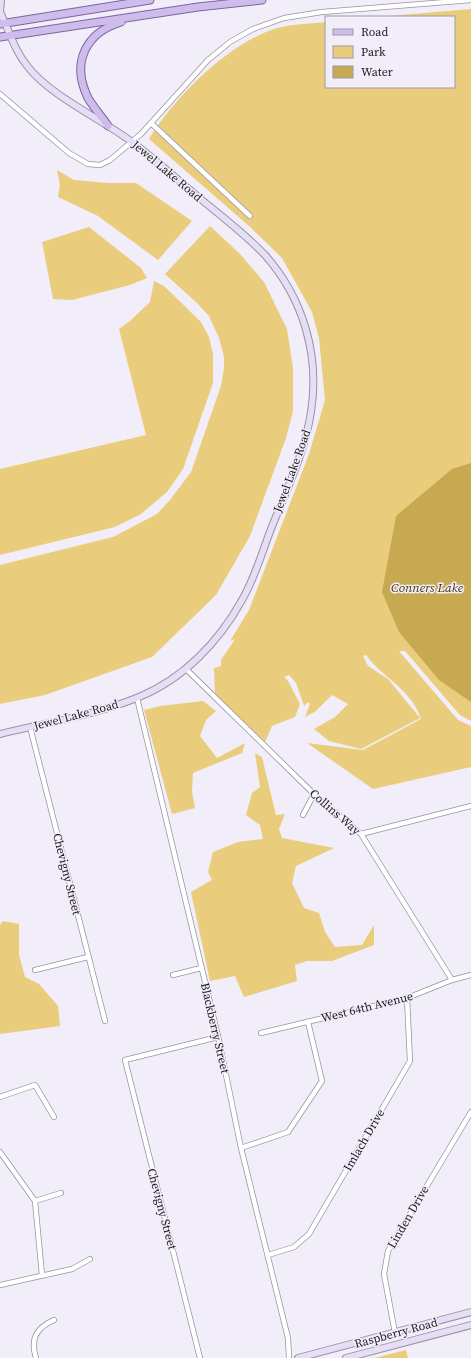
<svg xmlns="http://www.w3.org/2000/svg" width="471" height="1358" font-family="'Source Serif 4',serif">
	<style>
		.green { fill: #eacd7c }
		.water { fill: #c7a951 }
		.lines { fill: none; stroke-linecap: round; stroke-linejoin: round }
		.minor-casing { stroke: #97949f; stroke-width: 6 }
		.secondary-casing { stroke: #97949f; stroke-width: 8 }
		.primary-casing { stroke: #7a679d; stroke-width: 9 }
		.minor { stroke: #fff; stroke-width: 4.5 }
		.secondary { stroke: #e6def6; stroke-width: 6 }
		.primary { stroke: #cebced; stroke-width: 7 }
		.labels { text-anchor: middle; stroke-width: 3; stroke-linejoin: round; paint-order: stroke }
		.street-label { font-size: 12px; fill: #1c1a1f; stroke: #f1edf9 }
		.water-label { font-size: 13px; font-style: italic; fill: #433610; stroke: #f1edf9 }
	</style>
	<rect width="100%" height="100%" fill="#f1edf9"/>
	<g class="green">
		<path d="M471,9V721L460,715L405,651H399L458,720L471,726V767L373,789L307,743L363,750L421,719C412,690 383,678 366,655L363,656L368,666L388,679L420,718L361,749L329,741L314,729L335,717L348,704L332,695L316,711L305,717L310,704L308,702L304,706L296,683L289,675L284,677L288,681L300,704L295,717L272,726L265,742L215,694L214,668L221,666V660L235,639L230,641L249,610L309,454L325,400L319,338L312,312L282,258L249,226L149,139C175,97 225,47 271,30C288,24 309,24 326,22V87H454V17H377Z"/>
		<path d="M57,170L74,180L109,183H136L192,221L158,260L98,216L58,197L60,185Z"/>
		<path d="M210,226L240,254L264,282L287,329L293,368V411L286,438L250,536L216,595L152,657L45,695L0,704V565L113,537L157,514L170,500L191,472L221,386L224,368V357L219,338L209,316L197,303L165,274Z"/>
		<path d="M89,227L141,268L147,278L130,285L72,300L53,299L42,242Z"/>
		<path d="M154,281L164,286L201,322L209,337L213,354V383L183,469L167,492L141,514L115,527L0,555V469L146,435L119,329L130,321L150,302Z"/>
		<path d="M203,701L216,711L206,720L200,736L217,758L245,743L242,753L193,773L192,792L195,808L172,814L144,710L160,706Z"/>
		<path d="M255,753L262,757L276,815L285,814L279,829L282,838L334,848L296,866L292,883L304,908L319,913L325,932L335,947L362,945L374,925V945L332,961H307L295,965L297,981L244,997L235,976L210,981L191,892L212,880L208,872L213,852L238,842L263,839L260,825L246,815L252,793L260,787Z"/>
		<path d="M3,921L19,924V955L25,977L39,984L58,1006L60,1026L0,1034V925Z"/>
		<path d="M406,1350L408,1358H374Z"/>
	</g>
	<path class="water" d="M471,463V702L439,680L399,632L382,592L396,516L452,469Z"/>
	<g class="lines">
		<g class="minor-casing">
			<g id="minor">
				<path d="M0,94L69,153L88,164L100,165L110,160L141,134L208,60L230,42L253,29L284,18L322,12L471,0"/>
				<path d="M151,123L250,216"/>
				<path d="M186,669L314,794L361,834L452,980"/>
				<path d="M137,698L218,1036L241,1148L288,1338L289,1358"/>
				<path d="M30,727L105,1021"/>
				<path d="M303,815L314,794"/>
				<path d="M361,834L471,806"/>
				<path d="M35,970L88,957"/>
				<path d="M173,975L201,968"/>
				<path d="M261,1033L407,998L452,980L471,975"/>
				<path d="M0,1097L35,1085L54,1117"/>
				<path d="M241,1148L288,1132L322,1081L308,1022"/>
				<path d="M0,1152L35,1201L42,1275"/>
				<path d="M35,1201L61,1193"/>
				<path d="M268,1255L294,1247L309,1234L410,1061L407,998"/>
				<path d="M0,1285L72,1269L90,1259"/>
				<path d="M395,1333L384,1274L388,1251L471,1112"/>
				<path d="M36,1358C30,1339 36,1328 54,1320"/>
				<path d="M200,1358L125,1060L218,1037"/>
			</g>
		</g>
		<g class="secondary-casing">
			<g id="secondary">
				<path d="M0,12C9,30 14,50 28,67C52,97 100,118 132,142C156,160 179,181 203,201C224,218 246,235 265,255C303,298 320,355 311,412C305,452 286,491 271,529C262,552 255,578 242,600C219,642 183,679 139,697C95,715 46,723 0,734"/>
				<path d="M0,12L1,0"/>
				<path d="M298,1358L471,1312"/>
				<path d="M346,1358L471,1325"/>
			</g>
		</g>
		<g class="primary-casing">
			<g id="primary">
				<path d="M0,24L150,0"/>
				<path d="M0,37L198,7L262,0"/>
				<path d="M108,126C102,117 94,108 88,98C71,63 85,33 121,22"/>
			</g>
		</g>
		<use href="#minor" class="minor"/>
		<use href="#secondary" class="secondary"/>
		<use href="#primary" class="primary"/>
	</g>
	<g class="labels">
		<g class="street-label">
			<text transform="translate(167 171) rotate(40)" y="4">Jewel Lake Road</text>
			<text transform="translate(292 471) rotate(-70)" y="4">Jewel Lake Road</text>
			<text transform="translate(76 715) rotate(-15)" y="4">Jewel Lake Road</text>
			<text transform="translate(335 812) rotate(41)" y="4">Collins Way</text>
			<text transform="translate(67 874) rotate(76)" y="4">Chevigny Street</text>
			<text transform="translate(367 1007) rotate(-14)" y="4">West 64th Avenue</text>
			<text transform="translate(215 1028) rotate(77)" y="4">Blackberry Street</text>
			<text transform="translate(364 1140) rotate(-60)" y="4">Imlach Drive</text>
			<text transform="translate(162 1209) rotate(75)" y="4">Chevigny Street</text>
			<text transform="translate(408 1217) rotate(-60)" y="4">Linden Drive</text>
			<text transform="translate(396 1333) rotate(-15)" y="4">Raspberry Road</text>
		</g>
		<g class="water-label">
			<text x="427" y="592">Conners Lake</text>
		</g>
	</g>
	<rect x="325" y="16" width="130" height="72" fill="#f1edf9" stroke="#9c99a2"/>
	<rect x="333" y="29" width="20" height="6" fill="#cebced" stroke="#9c99a2"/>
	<text x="361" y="36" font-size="12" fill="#1c1a1f">Road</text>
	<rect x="333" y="46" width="20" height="12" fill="#eacd7c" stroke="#9c99a2"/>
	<text x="361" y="56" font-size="12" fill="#1c1a1f">Park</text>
	<rect x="333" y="66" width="20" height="12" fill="#c7a951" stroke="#9c99a2"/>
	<text x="361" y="76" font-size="12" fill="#1c1a1f">Water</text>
</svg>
